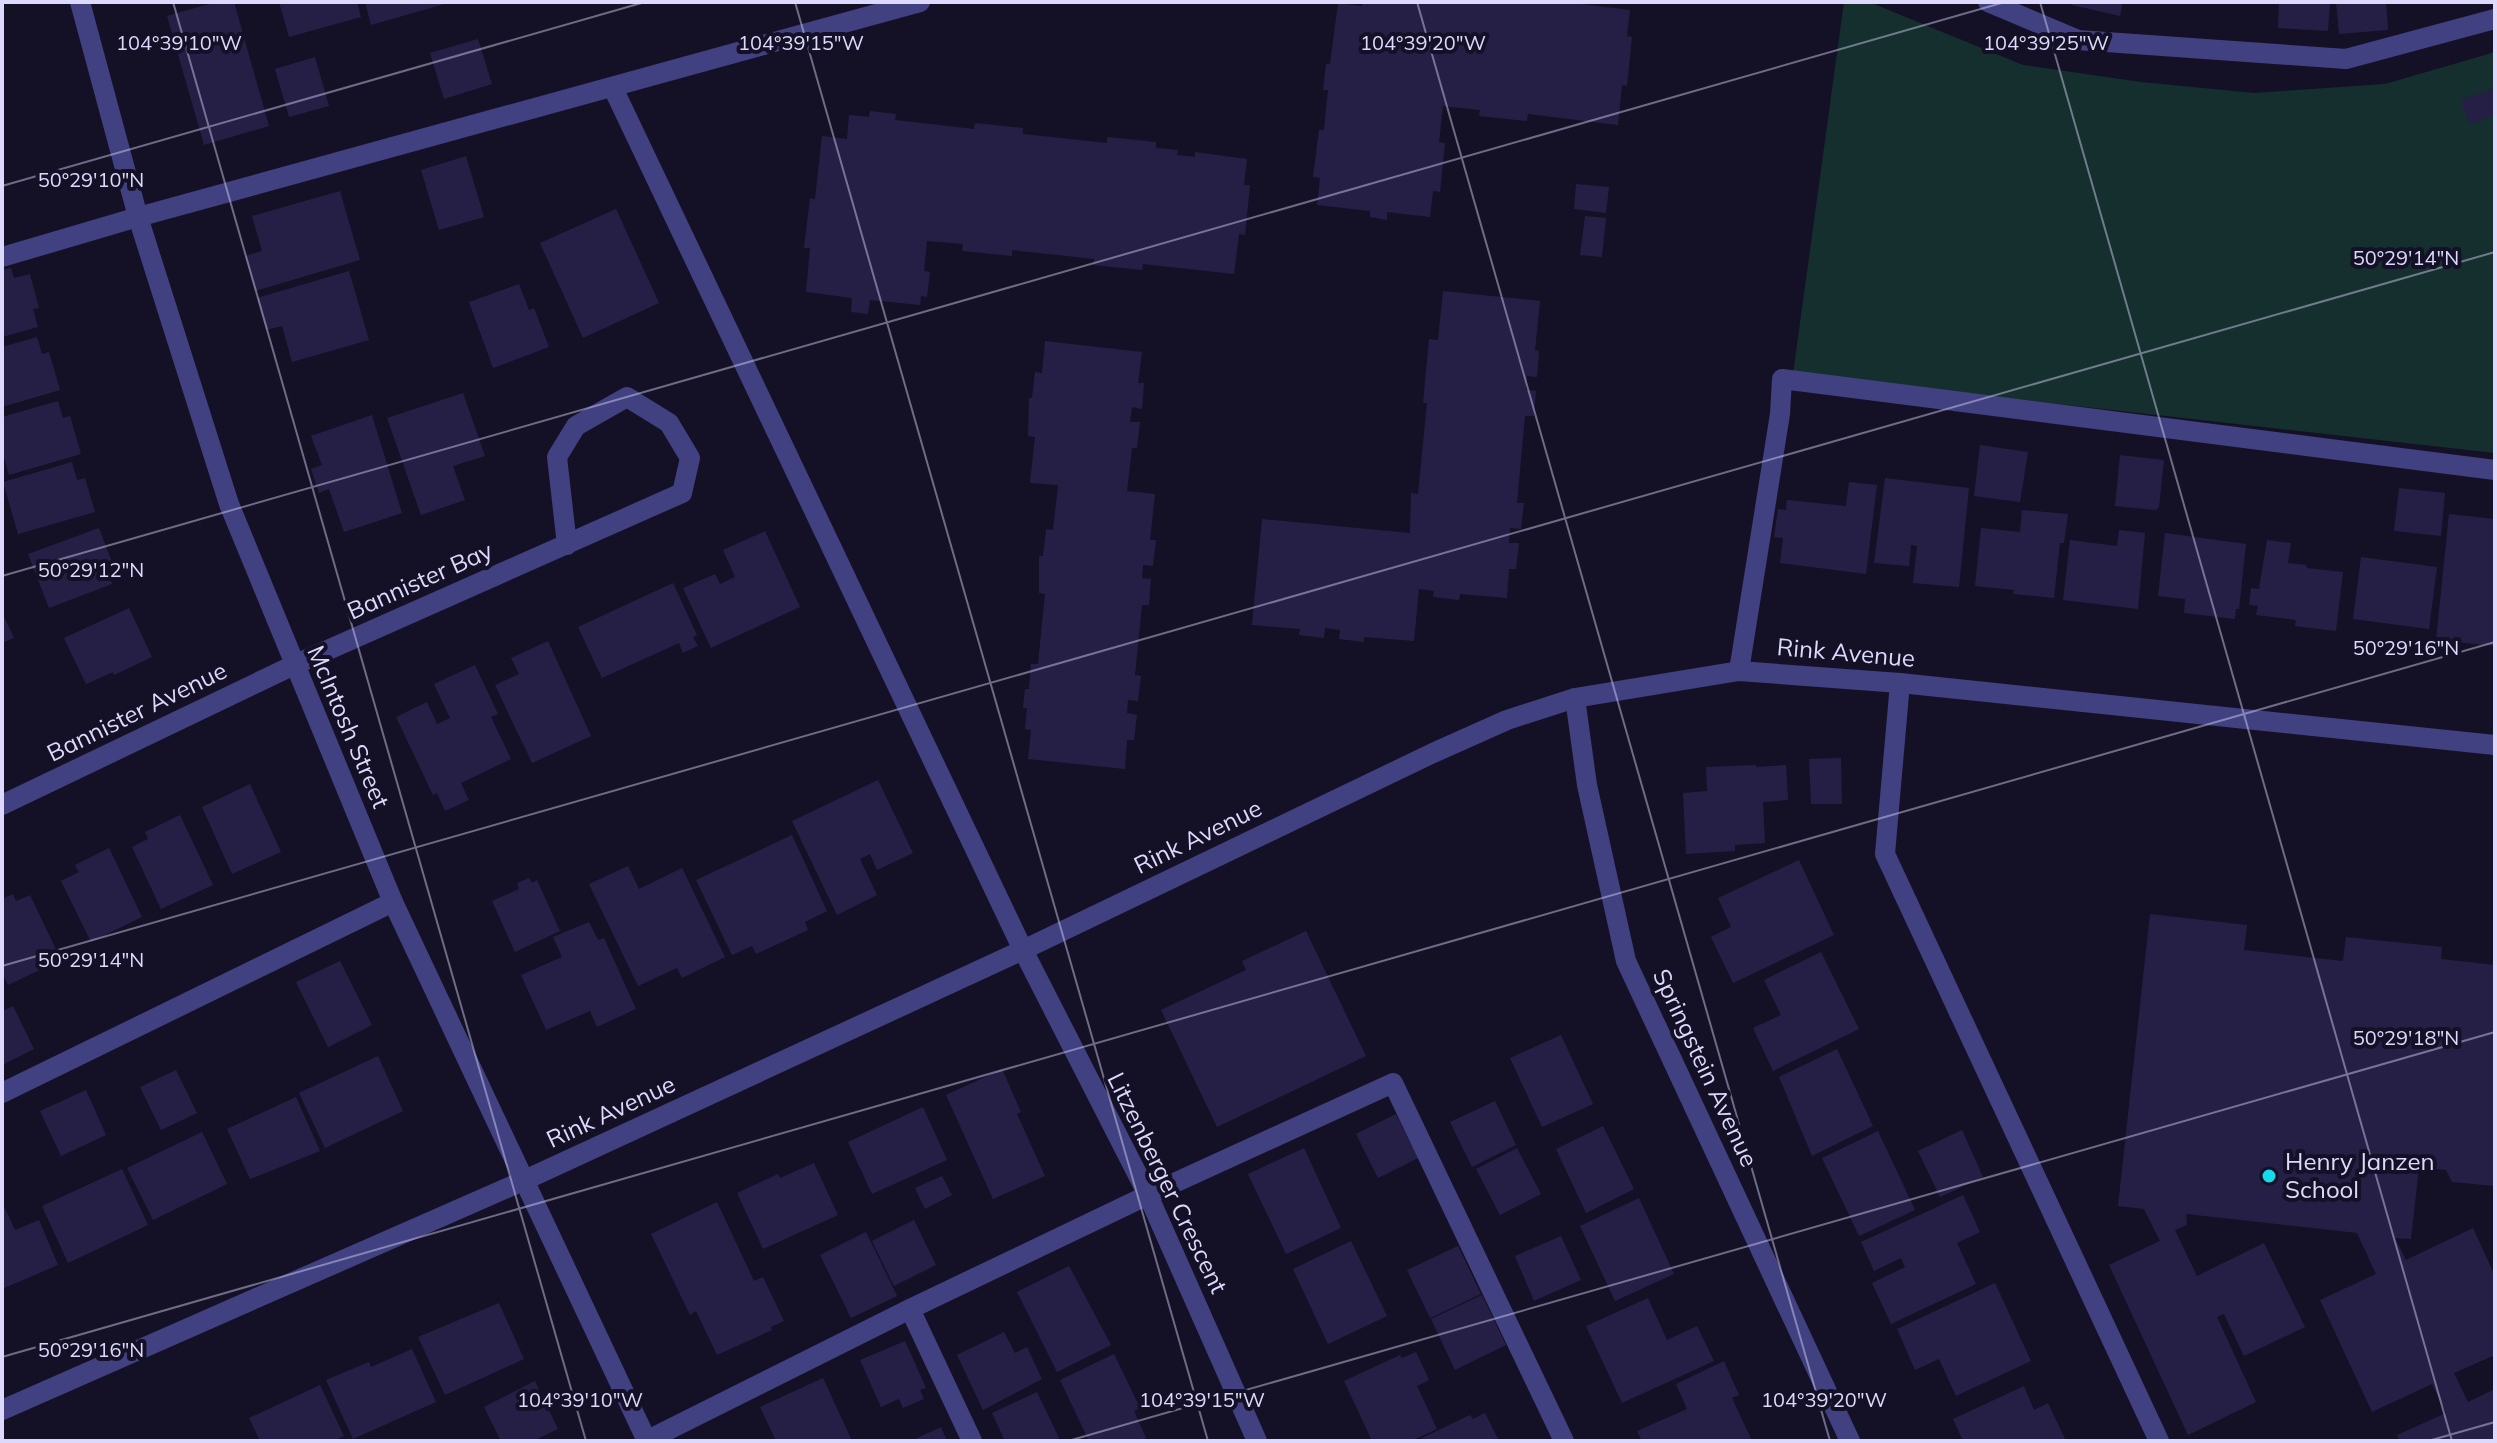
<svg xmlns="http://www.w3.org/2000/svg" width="2497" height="1443" font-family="Mulish,sans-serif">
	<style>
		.green { fill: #152f2e }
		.building { fill: #261f45 }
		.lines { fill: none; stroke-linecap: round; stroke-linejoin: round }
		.minor { stroke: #414081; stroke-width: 20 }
		.ticks { fill: none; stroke: #dcd9fc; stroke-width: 2; stroke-opacity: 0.45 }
		.poi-dot { fill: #14dced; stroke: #141126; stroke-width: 3 }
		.labels { text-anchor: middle; stroke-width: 8; stroke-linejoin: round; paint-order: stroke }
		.street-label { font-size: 24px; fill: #dcd9fc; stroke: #141126 }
		.poi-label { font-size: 24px; fill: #dcd9fc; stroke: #141126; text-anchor: start }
		.ticks-label { font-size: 20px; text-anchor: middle; fill: #dcd9fc; stroke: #141126; stroke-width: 8; stroke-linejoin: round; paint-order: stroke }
	</style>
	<rect width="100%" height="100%" fill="#141126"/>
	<path class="green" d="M1844,2H1869L2023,65L2141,82L2254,93L2385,84L2495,52V453L1793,374Z"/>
	<g class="building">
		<path d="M216,2H234L269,126L204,145L167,16Z"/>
		<path d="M279,2H357L361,17L289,37Z"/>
		<path d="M365,2H448V3L371,25Z"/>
		<path d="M1362,2H1581V4L1630,10L1627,36L1632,37L1627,86L1622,85L1618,125L1528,114L1527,121L1479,116L1480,110L1443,106L1439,142L1445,143L1440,192L1433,191L1430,217L1387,212V220L1370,217V211L1317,205L1320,178L1313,177L1319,130H1324L1328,90H1323L1326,64H1330L1338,3L1362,6Z"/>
		<path d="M2073,2H2123L2120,16L2072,5Z"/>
		<path d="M2279,2H2330L2328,31L2278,28Z"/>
		<path d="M2336,2H2386L2388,30L2339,34Z"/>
		<path d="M478,39L492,84L444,99L430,53Z"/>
		<path d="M315,57L329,106L289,117L275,69Z"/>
		<path d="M2495,88V115L2469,124L2461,100Z"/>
		<path d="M870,111L896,114L895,120L974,129L975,123L1023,128V134L1107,143V137L1156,142V148L1178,150L1177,155L1195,157V152L1247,159L1244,185H1250L1245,235L1239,234L1234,274L1143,264L1142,270L1093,265L1094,259L1012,250V256L962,251L963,244L927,241L924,271L930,272L927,297L921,296L920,305L870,300L868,314L851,312L852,298L806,292L810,248H804L810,198L815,199L822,136L847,139L849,115L869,117Z"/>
		<path d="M466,156L484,217L439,230L421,170Z"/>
		<path d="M1576,184L1609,187L1606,213L1574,209Z"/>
		<path d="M340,191L360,260L255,291L245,256L262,251L252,216Z"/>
		<path d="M616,209L659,303L583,338L540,243Z"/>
		<path d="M1585,216L1606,218L1602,257L1580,255Z"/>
		<path d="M11,268L14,278L30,274L39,308L33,309L38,327L2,337V270Z"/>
		<path d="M349,271L369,340L292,362L282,326L266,330L257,298Z"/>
		<path d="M519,284L529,310L534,308L549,347L493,368L469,302Z"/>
		<path d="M1443,291L1540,301L1535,350L1539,351L1537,377L1527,376L1526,390L1536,391L1534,416H1525L1517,503H1524L1521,529L1510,528L1509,543H1519L1516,569H1509L1507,598L1460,594L1459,600L1433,597L1434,591L1419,589L1414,641L1364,637V642L1339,639L1340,630L1325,628L1324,638L1299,635L1300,629L1252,625L1262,519L1410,533L1411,493L1418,494L1427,403H1423L1429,339L1438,340Z"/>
		<path d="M37,337L42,354L49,352L60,390L2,407V347Z"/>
		<path d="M1045,341L1142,352L1138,383H1144L1142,409L1132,407L1130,422H1140L1137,448H1132L1127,491L1155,494L1150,540H1156L1153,566L1143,565L1142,578L1151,579L1149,605H1142L1135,675L1141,676L1138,701L1128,700L1127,713L1137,715L1134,740H1127L1125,769L1028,759L1031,730L1025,729L1027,708H1023L1025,689H1029L1031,664H1038L1045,594L1039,593V556H1043L1046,529L1053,530L1058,485L1030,483L1035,437L1028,436L1029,398H1032L1035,372L1042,373Z"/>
		<path d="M463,393L485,456L453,466L465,500L421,515L387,418Z"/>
		<path d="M58,401L63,418L70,416L81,454L9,475L2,451V417Z"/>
		<path d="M372,415L402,513L344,532L329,489L319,493L311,469L322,465L311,436Z"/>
		<path d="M1980,445L2028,452L2020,502L1974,496Z"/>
		<path d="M2120,455L2164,460L2159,507L2156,510L2115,506Z"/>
		<path d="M72,462L77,480L85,478L95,512L18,534L3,482Z"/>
		<path d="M1885,478L1969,488L1959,587L1913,583L1917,546L1911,545L1909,566L1874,563Z"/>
		<path d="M1849,482L1877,485L1866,574L1780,563L1783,538L1774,537L1778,509L1786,510L1787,500L1846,506Z"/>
		<path d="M2399,488L2445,493L2441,536L2394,531Z"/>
		<path d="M2022,510L2068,514L2064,543H2060L2054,598L2013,594L2014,590L1975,586L1981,528L2020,532Z"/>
		<path d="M2449,514L2495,519V646L2436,640Z"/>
		<path d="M99,528L113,565L106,567L112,584L49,608L28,554Z"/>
		<path d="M2119,530L2145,533L2138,609L2063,600L2070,540L2117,546Z"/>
		<path d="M765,531L800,607L711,648L683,588L715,574L720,584L735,577L723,550Z"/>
		<path d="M2165,533L2246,544L2239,609H2236L2235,619L2184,613L2185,599L2158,596Z"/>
		<path d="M2267,540L2291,543L2288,563L2306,565L2307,568L2343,572L2336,631L2295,626L2296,620L2256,615L2258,606L2249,605L2251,588L2259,589Z"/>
		<path d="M2361,557L2437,567L2429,629L2353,619Z"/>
		<path d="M673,583L697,635L693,637L698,646L683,653L679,643L602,678L578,627Z"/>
		<path d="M129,608L152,657L114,675L113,672L86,684L64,638Z"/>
		<path d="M2,612L14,638L2,643Z"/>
		<path d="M548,641L591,736L532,763L495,685L519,674L511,658Z"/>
		<path d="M475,665L498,714L491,717L511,759L461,783L469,800L445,811L437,793L433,795L396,717L427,702L437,724L450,718L434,684Z"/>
		<path d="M1841,758L1842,804H1811L1809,759Z"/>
		<path d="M1756,765V767L1786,765L1788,800L1763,802L1765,843L1735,845V851L1686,854L1683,793L1707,791L1706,767Z"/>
		<path d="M878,780L913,853L877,870L870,854L860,859L877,895L837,915L792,821Z"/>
		<path d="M250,784L281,852L232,874L202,807Z"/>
		<path d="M180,815L213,885L161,909L132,847L148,839L145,832Z"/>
		<path d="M792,835L827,911L805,922L808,930L756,954L752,946L732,955L696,880Z"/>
		<path d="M109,848L142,917L91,942L61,881L79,872L75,865Z"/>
		<path d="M1799,860L1834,935L1733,983L1711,937L1731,927L1718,898Z"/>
		<path d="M628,866L639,889L682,868L725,957L682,978L677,968L638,986L589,884Z"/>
		<path d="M529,878L532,883L537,880L560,931L515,952L492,901L519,889L517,883Z"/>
		<path d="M13,894L16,901L30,895L61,960L8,985L2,972V899Z"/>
		<path d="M2150,914L2247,925L2244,950L2343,961L2346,937L2442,947L2441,959L2495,965V1186L2452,1182L2446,1170L2419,1167L2411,1239L2395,1238L2406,1260L2473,1228L2495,1276V1355L2454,1373L2468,1402L2495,1389V1441H2400L2397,1435L2446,1413L2432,1384L2372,1412L2320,1300L2376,1274L2357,1233L2186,1214L2187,1225L2175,1230L2197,1276L2264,1243L2305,1327L2244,1356L2224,1314L2217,1317L2256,1402L2188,1435L2109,1265L2160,1241L2144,1209L2118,1206Z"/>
		<path d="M589,922L598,940L604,938L636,1009L597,1027L590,1011L546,1030L521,975L562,957L553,937Z"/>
		<path d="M1306,931L1366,1056L1217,1127L1161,1010L1246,970L1242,961Z"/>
		<path d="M1821,952L1859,1029L1773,1071L1753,1028L1781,1015L1764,980Z"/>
		<path d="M340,961L372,1025L328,1047L296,982Z"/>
		<path d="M13,1006L34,1049L2,1065V1011Z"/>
		<path d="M1561,1035L1593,1104L1542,1127L1510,1058Z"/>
		<path d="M1837,1049L1873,1126L1812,1156L1779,1077Z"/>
		<path d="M378,1056L403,1111L325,1148L299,1093Z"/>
		<path d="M1002,1069L1021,1112L1017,1114L1045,1176L993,1199L946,1095Z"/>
		<path d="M176,1070L197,1113L161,1130L140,1087Z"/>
		<path d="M86,1090L106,1135L61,1156L40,1111Z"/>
		<path d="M296,1097L320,1151L250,1179L227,1129Z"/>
		<path d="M1495,1101L1516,1145L1472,1167L1450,1122Z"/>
		<path d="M923,1107L947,1160L872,1194L848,1142Z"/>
		<path d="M1396,1114L1418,1158L1378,1178L1356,1134Z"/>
		<path d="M1603,1126L1634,1189L1586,1213L1556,1149Z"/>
		<path d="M1962,1130L1983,1177L1940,1197L1918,1151Z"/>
		<path d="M1878,1131L1915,1210L1859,1236L1822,1158Z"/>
		<path d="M202,1132L227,1184L153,1220L127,1168Z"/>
		<path d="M1304,1148L1341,1228L1286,1254L1248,1174Z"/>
		<path d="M1517,1148L1541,1194L1500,1215L1476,1169Z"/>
		<path d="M814,1163L838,1215L763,1249L737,1193L778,1174L780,1178Z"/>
		<path d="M122,1169L148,1225L68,1263L42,1206Z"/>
		<path d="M942,1176L952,1195L925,1209L915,1188Z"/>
		<path d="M1963,1195L1980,1232L1957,1243L1976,1284L1891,1324L1872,1283L1905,1267L1901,1258L1874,1271L1861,1242Z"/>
		<path d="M1639,1198L1674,1274L1615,1301L1580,1226Z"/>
		<path d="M2,1202L15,1230L39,1220L58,1265L2,1289Z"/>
		<path d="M717,1202L754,1281L763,1277L784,1321L771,1327L772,1330L717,1355L696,1311L690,1315L651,1234Z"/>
		<path d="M914,1220L936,1265L894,1286L872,1241Z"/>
		<path d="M866,1232L897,1296L851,1318L820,1255Z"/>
		<path d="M1561,1236L1581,1280L1534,1301L1515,1256Z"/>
		<path d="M1351,1241L1387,1316L1328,1344L1293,1269Z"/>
		<path d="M1458,1246L1481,1294L1430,1318L1407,1270Z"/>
		<path d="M1069,1266L1111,1345L1057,1372L1017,1292Z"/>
		<path d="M1995,1283L2031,1361L1956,1396L1939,1359L1915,1370L1897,1329Z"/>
		<path d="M1482,1295L1506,1345L1455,1370L1431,1319Z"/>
		<path d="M1648,1298L1667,1340L1697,1326L1714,1361L1622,1403L1586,1326Z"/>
		<path d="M499,1303L524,1359L445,1395L418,1337Z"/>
		<path d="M1004,1332L1015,1353L1027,1347L1042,1379L983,1410L957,1355Z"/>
		<path d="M905,1341L926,1388L920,1390L924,1399L903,1408L899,1399L881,1407L860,1360Z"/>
		<path d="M412,1349L436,1402L353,1439L326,1380L369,1362L371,1367Z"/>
		<path d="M1416,1352L1429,1380L1417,1386L1437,1429L1411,1441H1372L1344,1381L1400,1355L1402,1358Z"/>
		<path d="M1114,1354L1140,1408L1134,1411L1146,1438L1140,1441H1089L1060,1380Z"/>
		<path d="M1724,1361L1739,1395L1732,1398L1752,1441H1642L1637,1431L1687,1409L1676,1384Z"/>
		<path d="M823,1378L852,1441H776L760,1407Z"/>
		<path d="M535,1381L558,1429L533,1441H501L484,1407Z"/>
		<path d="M320,1385L344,1436L334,1441H260L249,1418Z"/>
		<path d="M2024,1386L2034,1410L2048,1403L2066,1441H1963L1953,1419Z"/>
		<path d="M1037,1392L1059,1438L1052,1441H1005L992,1413Z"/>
		<path d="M1485,1413L1499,1441H1424L1422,1438L1470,1415L1473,1419Z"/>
		<path d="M941,1427L947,1441H911Z"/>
	</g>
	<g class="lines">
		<g class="minor">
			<path d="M80,2L138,217L229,504L393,902L647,1441"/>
			<path d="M1988,2L2078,40L2346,59L2495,19"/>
			<path d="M613,88L1023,950L1148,1195L1257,1441"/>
			<path d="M2,257L138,217L920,2"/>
			<path d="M1739,671L1780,414L1782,379L2495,470"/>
			<path d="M1900,683L1885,854L2159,1441"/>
			<path d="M1575,698L1587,785L1626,961L1850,1441"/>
			<path d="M2,805L294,665L682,493L690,458L669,423L627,397L576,426L557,457L567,545"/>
			<path d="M2,1093L393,902"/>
			<path d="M910,1309L972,1441"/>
			<path d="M2,1410L525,1180L1023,950L1433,753L1507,720L1575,698L1739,671L1900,683L2495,745"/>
			<path d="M646,1441L910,1309L1148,1195L1393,1083L1564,1441"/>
		</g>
	</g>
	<path class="ticks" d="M173,2L586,1441M795,2L1208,1441M1417,2L1830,1441M2040,2L2452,1441M2,186L645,2M2,576L2005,2M2,966L2495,252M2,1357L2495,642M1068,1441L2495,1032M2428,1441L2495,1422"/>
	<circle class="poi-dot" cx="2269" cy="1176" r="8"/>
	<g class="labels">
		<g class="street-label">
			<text transform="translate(420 581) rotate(-24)" y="8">Bannister Bay</text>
			<text transform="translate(1846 653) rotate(5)" y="8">Rink Avenue</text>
			<text transform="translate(137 712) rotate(-26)" y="8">Bannister Avenue</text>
			<text transform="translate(348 727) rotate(67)" y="8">McIntosh Street</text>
			<text transform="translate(1198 837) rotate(-26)" y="8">Rink Avenue</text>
			<text transform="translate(1705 1068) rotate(65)" y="8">Springstein Avenue</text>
			<text transform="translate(611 1112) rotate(-25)" y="8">Rink Avenue</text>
			<text transform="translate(1167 1183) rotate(64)" y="8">Litzenberger Crescent</text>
		</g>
		<g class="poi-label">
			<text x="2285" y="1170">Henry Janzen<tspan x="2285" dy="28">School</tspan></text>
		</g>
	</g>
	<g class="ticks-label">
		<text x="179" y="50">104°39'10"W</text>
		<text x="801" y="50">104°39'15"W</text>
		<text x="1423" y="50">104°39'20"W</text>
		<text x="2046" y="50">104°39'25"W</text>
		<text x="91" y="187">50°29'10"N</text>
		<text x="2406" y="265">50°29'14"N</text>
		<text x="91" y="577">50°29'12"N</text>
		<text x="2406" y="655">50°29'16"N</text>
		<text x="91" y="967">50°29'14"N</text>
		<text x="2406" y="1045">50°29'18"N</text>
		<text x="91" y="1357">50°29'16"N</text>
		<text x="580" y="1407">104°39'10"W</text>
		<text x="1202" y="1407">104°39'15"W</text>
		<text x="1824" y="1407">104°39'20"W</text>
	</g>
	<rect width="2497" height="1443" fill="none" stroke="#dcd9fc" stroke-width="8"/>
</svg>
